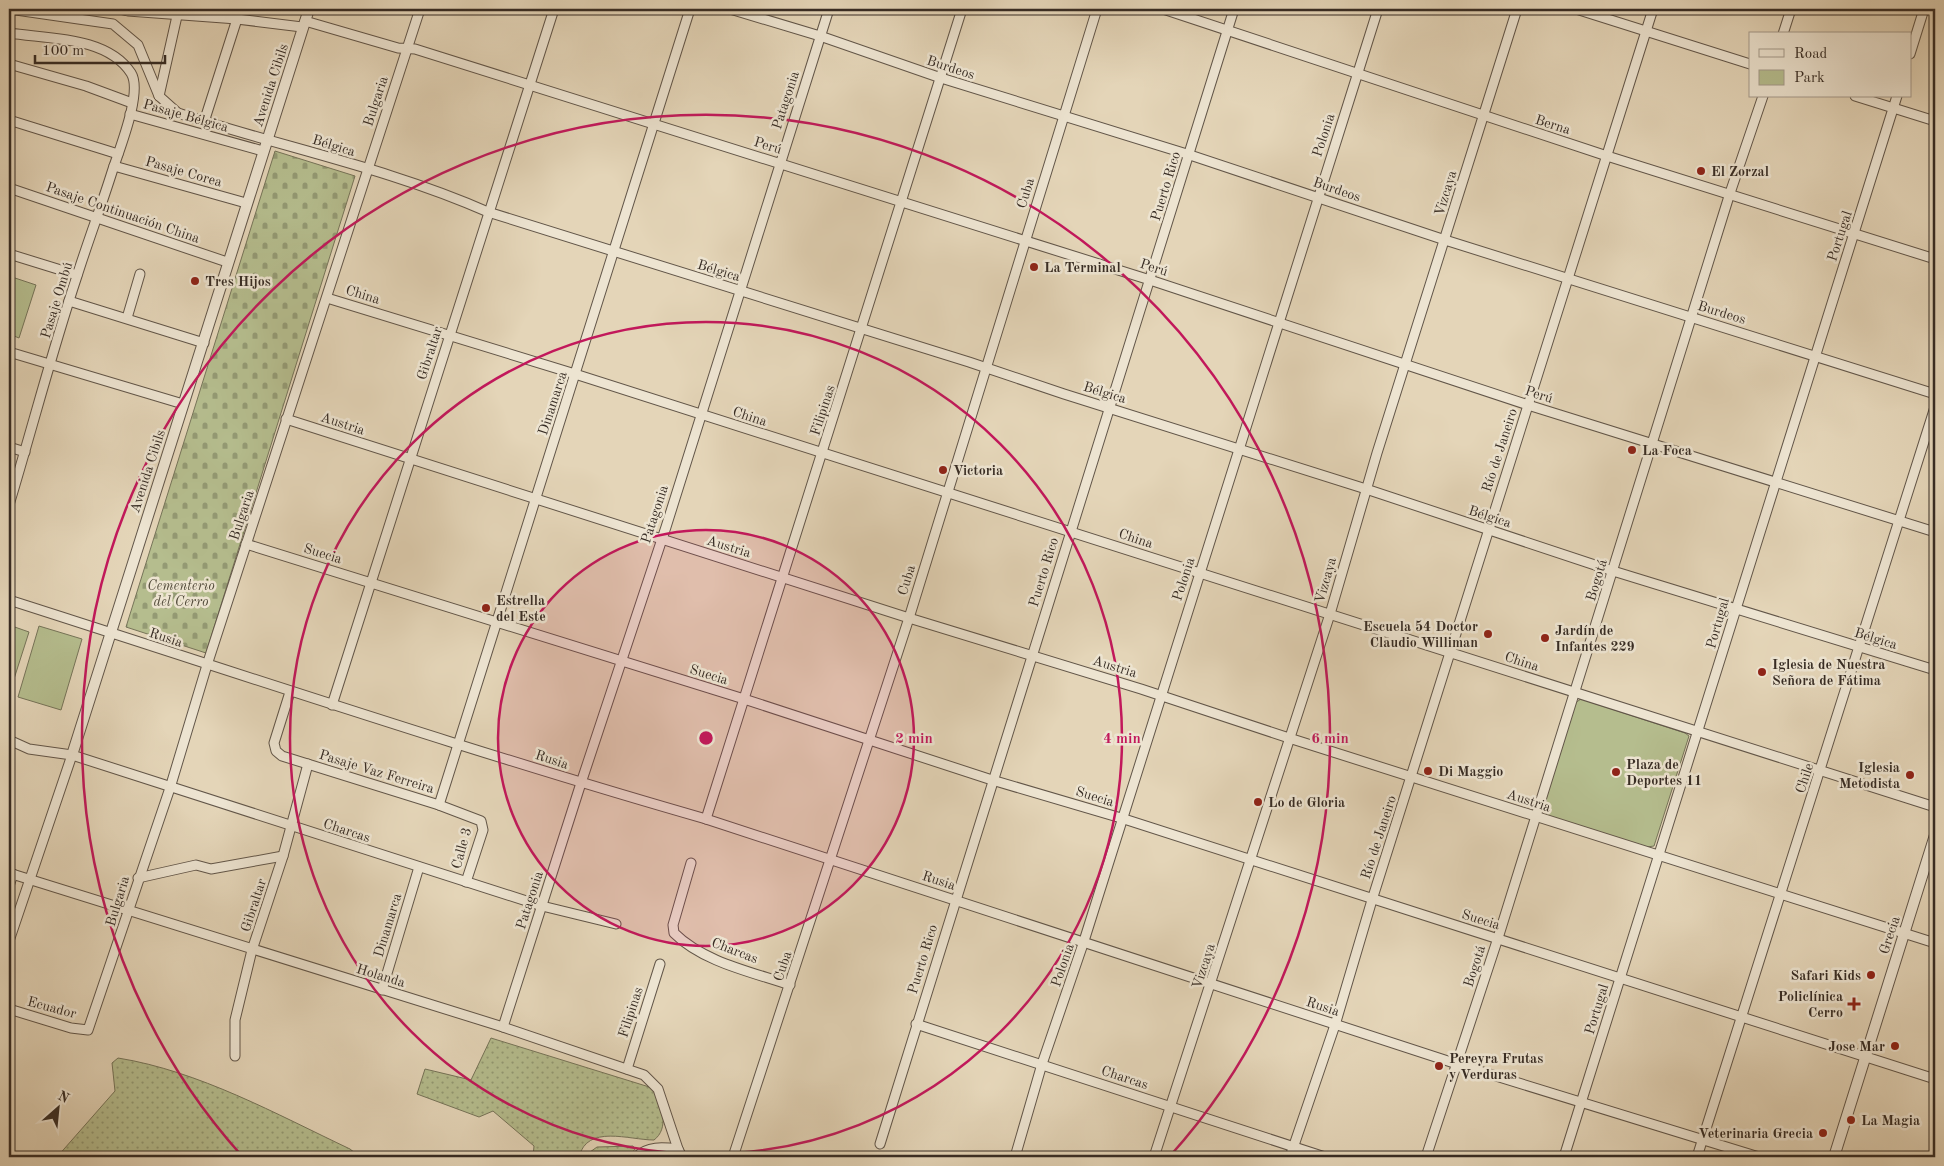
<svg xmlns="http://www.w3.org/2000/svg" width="1944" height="1166" font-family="'Old Standard TT',serif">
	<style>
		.grass { fill: url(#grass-dots); stroke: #767459 }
		.cemetery { fill: url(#cemetery-stones); stroke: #767459 }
		.green { fill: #b5bd8e; stroke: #767459 }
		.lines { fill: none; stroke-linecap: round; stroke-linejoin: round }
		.minor-casing { stroke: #625649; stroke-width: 11 }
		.tertiary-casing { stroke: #625649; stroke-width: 12 }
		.minor { stroke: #ede4d1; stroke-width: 9 }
		.tertiary { stroke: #ede4d1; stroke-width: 10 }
		.ring { fill: none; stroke: #c2185b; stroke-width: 2.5 }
		.poi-dot { fill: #8f2418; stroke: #ede4d1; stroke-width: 2 }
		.labels { text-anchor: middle; stroke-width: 5; stroke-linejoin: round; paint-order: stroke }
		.street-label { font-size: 14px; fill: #372c24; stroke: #ede4d1 }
		.poi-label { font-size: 14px; font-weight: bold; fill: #372c24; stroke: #ede4d1; text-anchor: start }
		.park-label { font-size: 14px; font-style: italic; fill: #504939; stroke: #ede4d1 }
		.centre { fill: #c2185b; stroke: #ede4d1; stroke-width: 2.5 }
		.ring-label { font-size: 15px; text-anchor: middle; font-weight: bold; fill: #c2185b; stroke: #ede4d1; stroke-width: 5; stroke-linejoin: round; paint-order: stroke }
	</style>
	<defs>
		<pattern id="grass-dots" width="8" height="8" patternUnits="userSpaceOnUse" patternTransform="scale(1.25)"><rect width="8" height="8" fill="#b5bd8e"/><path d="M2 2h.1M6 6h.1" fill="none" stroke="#949a74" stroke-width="1.8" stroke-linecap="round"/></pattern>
		<pattern id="cemetery-stones" width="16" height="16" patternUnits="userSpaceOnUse" patternTransform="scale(1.25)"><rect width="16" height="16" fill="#b5bd8e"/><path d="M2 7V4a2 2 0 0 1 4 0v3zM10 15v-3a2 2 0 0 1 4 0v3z" fill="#949a74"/></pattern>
	</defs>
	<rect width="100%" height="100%" fill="#e4d5b8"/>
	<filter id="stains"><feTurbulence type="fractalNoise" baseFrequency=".004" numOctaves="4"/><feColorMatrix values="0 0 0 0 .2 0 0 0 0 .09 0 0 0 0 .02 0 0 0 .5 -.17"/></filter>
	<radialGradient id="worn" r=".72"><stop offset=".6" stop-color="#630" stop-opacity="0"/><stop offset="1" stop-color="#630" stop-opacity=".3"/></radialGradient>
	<g class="grass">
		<path d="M491,1038L659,1090C662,1106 669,1129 654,1140C629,1140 587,1124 579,1157H533L534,1146L493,1111L479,1117L417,1094L425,1069L471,1080Z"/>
		<path d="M118,1058C199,1071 276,1114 350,1149L360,1157H57L115,1091L112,1063Z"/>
		<path d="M633,1146L635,1149L629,1157H588L590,1152L597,1147Z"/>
	</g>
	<path class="cemetery" d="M275,151L355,176L206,653L126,627Z"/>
	<g class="green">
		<path d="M9,276L36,285L19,338L9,334Z"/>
		<path d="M9,625L29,632L13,682L9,680Z"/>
		<path d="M39,626L82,639L61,710L18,697Z"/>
		<path d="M1581,699L1685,733L1689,736L1654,846L1647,847L1548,816L1542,807L1575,703Z"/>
	</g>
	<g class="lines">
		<g class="minor-casing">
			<g id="minor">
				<path d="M9,9L113,24L138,45L159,96L178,113C281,147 389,168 488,212L969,362L1064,394L1366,489L1613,571L1935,670"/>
				<path d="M119,9L128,11L237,19L302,27"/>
				<path d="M730,9L820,36L941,78L1190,155L1445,240L1935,394"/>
				<path d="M1163,9L1607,156L1935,259"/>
				<path d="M1576,9L1750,64"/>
				<path d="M305,21L398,48L415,49L1150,280L1528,405L1935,532"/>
				<path d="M9,33C48,39 107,36 131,73C143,92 119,150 112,172C101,207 88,241 77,276C52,351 32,429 9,505"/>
				<path d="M1783,34L1791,9"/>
				<path d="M1910,54L1924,9"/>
				<path d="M9,64L86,86L132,103"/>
				<path d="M159,96L177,16"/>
				<path d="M1855,96L1935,121"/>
				<path d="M130,114L263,151"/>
				<path d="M9,120L118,154"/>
				<path d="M204,122L237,19L228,12L217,9"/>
				<path d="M114,166L246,203"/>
				<path d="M9,188L227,262"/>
				<path d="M9,254L77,275"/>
				<path d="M327,298L575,374L1935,807"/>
				<path d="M69,301L204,343"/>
				<path d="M127,318L140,274"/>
				<path d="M9,352L183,404"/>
				<path d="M286,419L909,618L1141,689L1289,738L1935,943"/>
				<path d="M9,447L25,452"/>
				<path d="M246,544L744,699L992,780L1121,818L1935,1079"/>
				<path d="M9,600C241,674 472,752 706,819L1457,1064L1759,1157"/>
				<path d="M290,692L274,743L276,751L282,756L439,805L481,821L483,830L466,882"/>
				<path d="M332,705L554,9"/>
				<path d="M9,740L29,749L72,755L542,906L616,924"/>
				<path d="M439,805L690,9"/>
				<path d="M706,819L962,9"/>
				<path d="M691,863L673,925L674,933C703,962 752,972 790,985"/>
				<path d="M9,873L503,1027L644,1075L658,1089L678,1149"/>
				<path d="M138,878L196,865L211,869L283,856"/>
				<path d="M9,886L13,874"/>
				<path d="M9,941L72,755"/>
				<path d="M382,990L419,867"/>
				<path d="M9,1009L71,1028L88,1030L170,788L207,665L420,9"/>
				<path d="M916,1024L1325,1157"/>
				<path d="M503,1027L581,783L666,527L829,9"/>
				<path d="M235,1056V1020L252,950L283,856L308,764"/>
				<path d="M627,1069L660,964"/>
				<path d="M880,1144L1234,9"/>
				<path d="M636,1157C648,1146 662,1147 678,1149L682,1157"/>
				<path d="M733,1157L909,618L1097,9"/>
				<path d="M1015,1157L1042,1064L1084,941L1378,9"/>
				<path d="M1154,1157L1330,614L1377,453L1517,9"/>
				<path d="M1290,1157L1335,1025L1372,900L1653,9"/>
				<path d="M1426,1157L1498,938L1730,193L1763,96"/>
				<path d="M1564,1157L1897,96"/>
				<path d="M1697,1157L1935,407"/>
			</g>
		</g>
		<g class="tertiary-casing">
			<g id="tertiary">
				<path d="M72,755L309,9"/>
				<path d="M1834,1157L1935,835"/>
			</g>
		</g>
		<use href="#minor" class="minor"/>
		<use href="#tertiary" class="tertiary"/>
	</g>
	<circle cx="706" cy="738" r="208" fill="#c2185b" fill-opacity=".12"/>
	<g class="ring">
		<circle cx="706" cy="738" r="208"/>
		<circle cx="706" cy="738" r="416"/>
		<path d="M242 1156A624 624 0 1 1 1170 1156"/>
	</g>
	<g class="poi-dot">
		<circle cx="1701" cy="171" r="5"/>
		<circle cx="1034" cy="267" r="5"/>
		<circle cx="195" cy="281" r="5"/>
		<circle cx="1632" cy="450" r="5"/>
		<circle cx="943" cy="470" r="5"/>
		<circle cx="486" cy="608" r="5"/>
		<circle cx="1488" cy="634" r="5"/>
		<circle cx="1545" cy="638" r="5"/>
		<circle cx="1762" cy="672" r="5"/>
		<circle cx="1428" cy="771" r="5"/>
		<circle cx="1616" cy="772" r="5"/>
		<circle cx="1910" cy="775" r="5"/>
		<circle cx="1258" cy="802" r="5"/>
		<circle cx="1871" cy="975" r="5"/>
		<path d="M1851.5 996.5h5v5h5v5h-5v5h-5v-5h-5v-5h5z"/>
		<circle cx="1895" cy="1046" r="5"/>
		<circle cx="1439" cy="1066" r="5"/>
		<circle cx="1851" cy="1120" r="5"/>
		<circle cx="1823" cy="1133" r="5"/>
	</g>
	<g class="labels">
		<g class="street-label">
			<text transform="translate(951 67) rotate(18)" y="5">Burdeos</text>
			<text transform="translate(270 85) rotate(-72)" y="5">Avenida Cibils</text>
			<text transform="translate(785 100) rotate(-72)" y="5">Patagonia</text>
			<text transform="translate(375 101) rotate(-72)" y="5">Bulgaria</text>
			<text transform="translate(186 115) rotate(16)" y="5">Pasaje Bélgica</text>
			<text transform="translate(1553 124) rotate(18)" y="5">Berna</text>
			<text transform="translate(1323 135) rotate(-72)" y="5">Polonia</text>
			<text transform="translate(334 145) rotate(17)" y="5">Bélgica</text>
			<text transform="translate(768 145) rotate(17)" y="5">Perú</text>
			<text transform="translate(184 171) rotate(16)" y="5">Pasaje Corea</text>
			<text transform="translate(1165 186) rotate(-73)" y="5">Puerto Rico</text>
			<text transform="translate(1337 189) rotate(19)" y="5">Burdeos</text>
			<text transform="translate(1025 193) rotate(-73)" y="5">Cuba</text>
			<text transform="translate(1445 193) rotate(-73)" y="5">Vizcaya</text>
			<text transform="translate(123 212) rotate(19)" y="5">Pasaje Continuación China</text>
			<text transform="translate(1839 236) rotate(-72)" y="5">Portugal</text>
			<text transform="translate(1154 267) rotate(18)" y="5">Perú</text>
			<text transform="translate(719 270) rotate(17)" y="5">Bélgica</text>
			<text transform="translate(363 294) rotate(17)" y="5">China</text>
			<text transform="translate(56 300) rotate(-73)" y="5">Pasaje Ombú</text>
			<text transform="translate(1722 312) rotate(17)" y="5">Burdeos</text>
			<text transform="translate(429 353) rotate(-72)" y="5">Gibraltar</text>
			<text transform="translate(1105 392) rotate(17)" y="5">Bélgica</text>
			<text transform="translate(1539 394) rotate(18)" y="5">Perú</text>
			<text transform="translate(552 403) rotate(-72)" y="5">Dinamarca</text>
			<text transform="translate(822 410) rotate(-72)" y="5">Filipinas</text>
			<text transform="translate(750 416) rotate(18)" y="5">China</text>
			<text transform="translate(343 423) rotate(18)" y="5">Austria</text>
			<text transform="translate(1499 450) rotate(-72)" y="5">Río de Janeiro</text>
			<text transform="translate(147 471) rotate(-72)" y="5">Avenida Cibils</text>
			<text transform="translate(654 514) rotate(-72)" y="5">Patagonia</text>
			<text transform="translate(241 515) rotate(-72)" y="5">Bulgaria</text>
			<text transform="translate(1490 516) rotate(18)" y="5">Bélgica</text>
			<text transform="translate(1136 538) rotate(18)" y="5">China</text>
			<text transform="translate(729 546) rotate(17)" y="5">Austria</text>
			<text transform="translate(323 553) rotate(17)" y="5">Suecia</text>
			<text transform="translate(1043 572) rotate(-73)" y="5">Puerto Rico</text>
			<text transform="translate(1183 579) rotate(-72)" y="5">Polonia</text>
			<text transform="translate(906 580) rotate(-73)" y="5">Cuba</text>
			<text transform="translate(1325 580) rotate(-74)" y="5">Vizcaya</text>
			<text transform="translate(1596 580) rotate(-73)" y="5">Bogotá</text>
			<text transform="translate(1717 623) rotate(-74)" y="5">Portugal</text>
			<text transform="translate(166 637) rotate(18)" y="5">Rusia</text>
			<text transform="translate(1876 638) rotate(17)" y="5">Bélgica</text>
			<text transform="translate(1522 661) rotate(18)" y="5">China</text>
			<text transform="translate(1115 666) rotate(17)" y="5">Austria</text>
			<text transform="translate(709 674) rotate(17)" y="5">Suecia</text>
			<text transform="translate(552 759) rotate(18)" y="5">Rusia</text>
			<text transform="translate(377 771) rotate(17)" y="5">Pasaje Vaz Ferreira</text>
			<text transform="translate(1804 778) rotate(-72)" y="5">Chile</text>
			<text transform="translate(1095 796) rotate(17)" y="5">Suecia</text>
			<text transform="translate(1529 800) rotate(18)" y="5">Austria</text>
			<text transform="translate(347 830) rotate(18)" y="5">Charcas</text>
			<text transform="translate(1378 837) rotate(-72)" y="5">Río de Janeiro</text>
			<text transform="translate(461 848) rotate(-75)" y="5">Calle 3</text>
			<text transform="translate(939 880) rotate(18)" y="5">Rusia</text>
			<text transform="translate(529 900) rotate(-72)" y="5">Patagonia</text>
			<text transform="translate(117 901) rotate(-73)" y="5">Bulgaria</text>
			<text transform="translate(253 905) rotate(-72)" y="5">Gibraltar</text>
			<text transform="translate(1481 919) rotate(17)" y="5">Suecia</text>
			<text transform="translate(387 925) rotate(-73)" y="5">Dinamarca</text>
			<text transform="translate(1889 935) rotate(-72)" y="5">Grecia</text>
			<text transform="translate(735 950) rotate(21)" y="5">Charcas</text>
			<text transform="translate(922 959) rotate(-73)" y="5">Puerto Rico</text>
			<text transform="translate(1062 965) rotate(-71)" y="5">Polonia</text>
			<text transform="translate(782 966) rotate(-72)" y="5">Cuba</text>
			<text transform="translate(1203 966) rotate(-72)" y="5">Vizcaya</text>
			<text transform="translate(1474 966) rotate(-72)" y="5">Bogotá</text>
			<text transform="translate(381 975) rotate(17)" y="5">Holanda</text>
			<text transform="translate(1323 1006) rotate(18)" y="5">Rusia</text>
			<text transform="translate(52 1007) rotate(15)" y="5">Ecuador</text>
			<text transform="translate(1596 1009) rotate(-73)" y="5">Portugal</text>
			<text transform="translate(630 1012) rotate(-72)" y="5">Filipinas</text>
			<text transform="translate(1125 1077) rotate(18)" y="5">Charcas</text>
		</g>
		<g class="poi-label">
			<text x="1711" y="176">El Zorzal</text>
			<text x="1044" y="272">La Terminal</text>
			<text x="205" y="286">Tres Hijos</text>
			<text x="1642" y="455">La Foca</text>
			<text x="953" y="475">Victoria</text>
			<text x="496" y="605">Estrella<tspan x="496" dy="16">del Este</tspan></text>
			<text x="1478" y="631" text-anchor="end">Escuela 54 Doctor<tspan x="1478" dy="16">Claudio Williman</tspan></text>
			<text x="1555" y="635">Jardín de<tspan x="1555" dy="16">Infantes 229</tspan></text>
			<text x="1772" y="669">Iglesia de Nuestra<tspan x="1772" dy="16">Señora de Fátima</tspan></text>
			<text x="1626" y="769">Plaza de<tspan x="1626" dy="16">Deportes 11</tspan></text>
			<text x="1900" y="772" text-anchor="end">Iglesia<tspan x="1900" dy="16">Metodista</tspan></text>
			<text x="1438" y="776">Di Maggio</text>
			<text x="1268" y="807">Lo de Gloria</text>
			<text x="1861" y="980" text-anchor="end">Safari Kids</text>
			<text x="1843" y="1001" text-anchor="end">Policlínica<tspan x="1843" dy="16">Cerro</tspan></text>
			<text x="1885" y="1051" text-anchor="end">Jose Mar</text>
			<text x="1449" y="1063">Pereyra Frutas<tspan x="1449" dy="16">y Verduras</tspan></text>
			<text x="1861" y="1125">La Magia</text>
			<text x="1813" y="1138" text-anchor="end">Veterinaria Grecia</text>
		</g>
		<g class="park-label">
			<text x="181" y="590">Cementerio<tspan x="181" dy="16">del Cerro</tspan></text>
		</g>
	</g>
	<circle cx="706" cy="738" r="8" class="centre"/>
	<g class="ring-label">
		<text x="914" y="743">2 min</text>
		<text x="1122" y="743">4 min</text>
		<text x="1330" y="743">6 min</text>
	</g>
	<rect width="1944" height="1166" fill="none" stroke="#e4d5b8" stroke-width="30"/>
	<rect x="10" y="10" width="1924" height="1146" fill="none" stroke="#372c24" stroke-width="2.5"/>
	<rect x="15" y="15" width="1914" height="1136" fill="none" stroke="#372c24"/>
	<rect x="1749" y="32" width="162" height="65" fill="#ede4d1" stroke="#a49a8c"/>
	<rect x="1759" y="49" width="25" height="8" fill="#ede4d1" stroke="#a49a8c"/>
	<text x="1794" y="58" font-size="15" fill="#372c24">Road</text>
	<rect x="1759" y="70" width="25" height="15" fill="#b5bd8e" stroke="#a49a8c"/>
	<text x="1794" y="82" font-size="15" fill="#372c24">Park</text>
	<g transform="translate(58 1108) rotate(27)" stroke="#ede4d1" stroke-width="4" paint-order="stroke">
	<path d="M0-4L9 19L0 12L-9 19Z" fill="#372c24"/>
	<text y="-8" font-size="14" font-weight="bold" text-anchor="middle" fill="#372c24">N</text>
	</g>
	<path d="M35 55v8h130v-8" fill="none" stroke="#372c24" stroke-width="2.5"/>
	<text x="42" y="55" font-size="15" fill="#372c24" stroke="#ede4d1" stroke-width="4" paint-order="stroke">100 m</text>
	<rect width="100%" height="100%" filter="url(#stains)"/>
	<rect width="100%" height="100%" fill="url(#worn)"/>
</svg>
